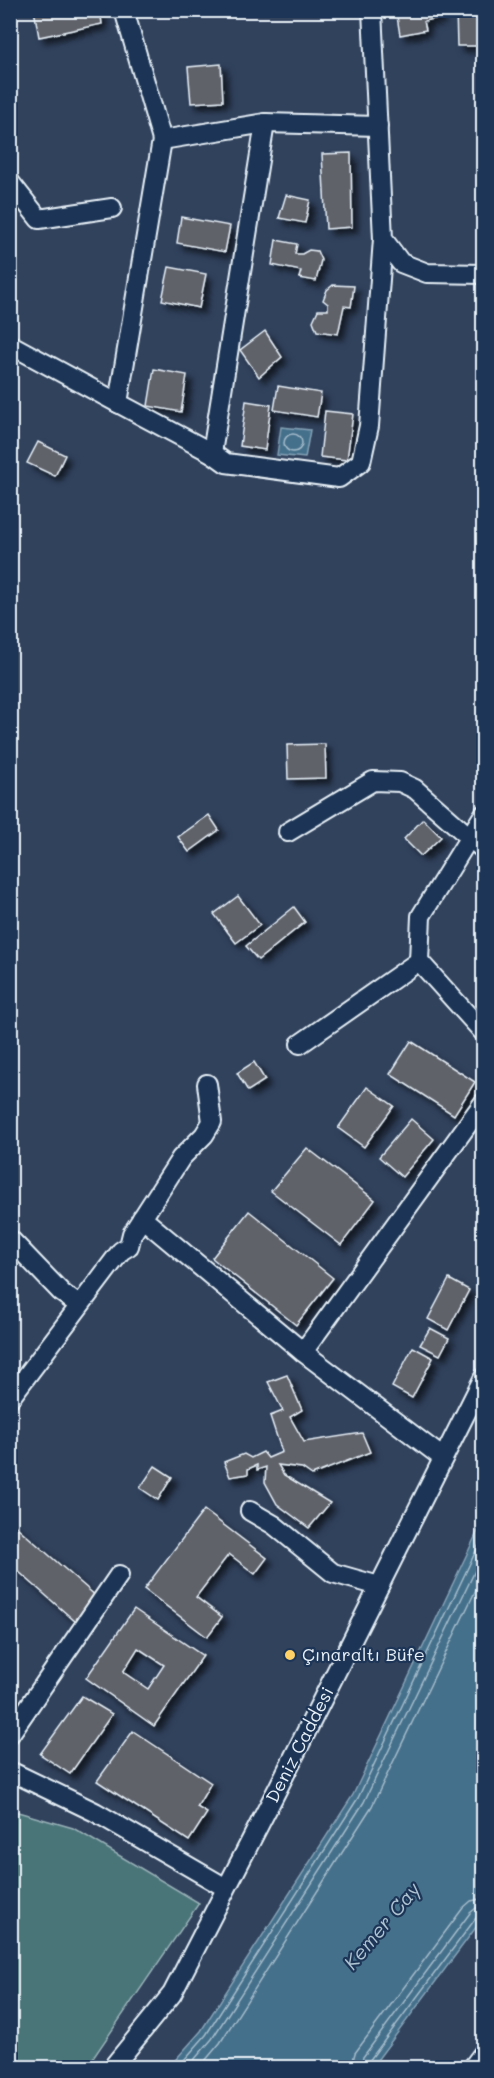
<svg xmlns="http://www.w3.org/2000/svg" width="494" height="2078" font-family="Mali,sans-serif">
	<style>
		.green { fill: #4a7479; stroke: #99b2b8; stroke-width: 1.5 }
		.water { fill: #446f8b; stroke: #86a3b7; stroke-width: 1.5 }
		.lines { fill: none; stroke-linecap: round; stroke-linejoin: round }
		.shore { stroke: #a6bdcc; stroke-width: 1.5 }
		.building { fill: #61626b; stroke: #e8f1f8; stroke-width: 1.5; fill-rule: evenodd; filter: url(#shadow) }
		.minor-casing { stroke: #e8f1f8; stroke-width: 22 }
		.minor { stroke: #1d3557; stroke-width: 18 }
		.poi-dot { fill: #ffd166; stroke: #1d3557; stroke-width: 2 }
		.labels { text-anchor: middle; stroke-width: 4.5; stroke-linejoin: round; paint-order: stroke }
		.poi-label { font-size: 18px; fill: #e8f1f8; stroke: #1d3557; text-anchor: start }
		.street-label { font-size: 18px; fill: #e8f1f8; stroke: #1d3557 }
		.water-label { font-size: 20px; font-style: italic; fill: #afc4d2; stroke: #1d3557 }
	</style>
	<defs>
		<filter id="shadow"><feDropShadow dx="5.5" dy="5.5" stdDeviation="3" flood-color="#0009"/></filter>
	</defs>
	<rect width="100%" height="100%" fill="#31425d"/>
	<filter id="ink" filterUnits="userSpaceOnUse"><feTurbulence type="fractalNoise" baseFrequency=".0167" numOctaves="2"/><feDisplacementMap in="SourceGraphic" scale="12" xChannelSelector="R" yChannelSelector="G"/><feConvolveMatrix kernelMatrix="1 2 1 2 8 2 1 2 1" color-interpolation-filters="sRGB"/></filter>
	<g filter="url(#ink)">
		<path class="green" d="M11,1810L73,1828L199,1903L87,2067H11Z"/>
		<g class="water">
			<path d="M281,427L310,430L305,458L277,455Z"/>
			<path d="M483,1520V1918L372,2067H169L201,2031L353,1795Z"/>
		</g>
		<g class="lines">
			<g class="shore">
				<circle cx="293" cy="443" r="9"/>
				<path d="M177,2068L206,2035L358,1798L484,1534"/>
				<path d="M187,2068L212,2039L364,1802L484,1552"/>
				<path d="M199,2068L220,2043L372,1806L484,1573"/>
				<path d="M351,2068L355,2053L463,1908L471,1901L484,1898"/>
				<path d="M360,2068L363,2057L470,1913L476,1908L484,1907"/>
				<path d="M368,2068L369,2061L476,1918L484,1915"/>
			</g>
		</g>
		<g class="building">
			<path d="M34,10H100L102,24L39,37Z"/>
			<path d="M396,10H439L440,18L424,21L426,30L400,35Z"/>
			<path d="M456,10H484V46H457Z"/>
			<path d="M221,64L223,101L191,103L188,67Z"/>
			<path d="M351,153L352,227L326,229L322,154Z"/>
			<path d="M286,195L310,200L305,223L279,218Z"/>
			<path d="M181,217L230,226L225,252L177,243Z"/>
			<path d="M276,240L297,244L295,254H302L309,250L317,251L321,260L316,281L299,278L301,271L272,265Z"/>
			<path d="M169,267L206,274L199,308L162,300Z"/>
			<path d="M333,285L354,286L351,307L344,306L338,334L317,331L313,321L318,310H328V304L323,300L327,290Z"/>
			<path d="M265,331L282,357L259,377L240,350Z"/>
			<path d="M154,369L187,375L181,412L148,406Z"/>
			<path d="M278,386L321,393L317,417L274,410Z"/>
			<path d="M246,401L271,405L265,450L240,446Z"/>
			<path d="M325,411L353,414L347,460L320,457Z"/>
			<path d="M38,442L65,455L55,476L27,463Z"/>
			<path d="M325,744L326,778L288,779L287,745Z"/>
			<path d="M209,815L219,830L189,852L178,837Z"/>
			<path d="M423,819L441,837L421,856L404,839Z"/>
			<path d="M238,896L260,925L236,943L214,914Z"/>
			<path d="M294,907L305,922L258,960L246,946Z"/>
			<path d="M411,1041L475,1082L454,1115L390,1074Z"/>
			<path d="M254,1062L265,1080L248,1091L237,1073Z"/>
			<path d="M367,1087L394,1106L364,1147L338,1128Z"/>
			<path d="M411,1119L434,1139L402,1177L379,1157Z"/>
			<path d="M307,1148L375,1200L341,1245L271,1191Z"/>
			<path d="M249,1211L333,1278L296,1325L212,1258Z"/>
			<path d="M449,1279L469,1290L448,1330L428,1319Z"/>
			<path d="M430,1328L449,1338L440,1355L420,1345Z"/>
			<path d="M413,1347L433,1358L412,1398L392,1387Z"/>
			<path d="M287,1375L302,1410L290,1417L304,1442L362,1433L370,1452L312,1475L302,1468L278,1465L284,1475L330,1503L309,1528L277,1504L265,1482L266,1467L257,1470V1465L248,1469V1474L230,1477L224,1462L244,1454L251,1458L263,1452L268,1458L282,1452L270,1416L283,1411L268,1382Z"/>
			<path d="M155,1466L172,1477L158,1500L140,1488Z"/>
			<path d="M204,1510L267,1558L255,1574L229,1554L196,1597L222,1617L207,1637L144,1589Z"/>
			<path d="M10,1521L97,1597L76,1622L10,1564Z"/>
			<path d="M134,1609L203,1656L154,1726L86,1678ZM138,1648L164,1665L148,1689L123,1672Z"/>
			<path d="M82,1696L112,1714L70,1774L40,1754Z"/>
			<path d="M133,1731L211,1783L197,1807L207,1813L189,1841L97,1781Z"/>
		</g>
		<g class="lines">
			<g class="minor-casing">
				<g id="minor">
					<path d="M124,10L162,140L265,123L378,126"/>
					<path d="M372,10L383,239L401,263L427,273L484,274"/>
					<path d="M162,140L118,403L212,453L226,463L339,478L361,462L369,426L383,239"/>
					<path d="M10,182L39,219L112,208"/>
					<path d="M13,346L118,403"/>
					<path d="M212,453L265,123"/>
					<path d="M288,832L373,781L400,782L415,789L484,850"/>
					<path d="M419,961L421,916L484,814"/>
					<path d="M300,1044L419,961L484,1033"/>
					<path d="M142,1218L303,1352L443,1458"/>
					<path d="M10,1239L62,1293L79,1305"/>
					<path d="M303,1352L484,1102"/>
					<path d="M10,1398L121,1251L129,1246L132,1234L181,1158L204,1135L212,1122L207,1084"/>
					<path d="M250,1511L274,1525L333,1573L379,1586"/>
					<path d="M10,1734L119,1575"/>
					<path d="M10,1771L95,1812L226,1888"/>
					<path d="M112,2068L172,1994L278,1788L484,1377"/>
					<path d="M472,2068L484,2052"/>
				</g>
			</g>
			<use href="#minor" class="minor"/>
		</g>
	</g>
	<circle class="poi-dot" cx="290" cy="1655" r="6"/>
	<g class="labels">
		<g class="poi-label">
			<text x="302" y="1661">Çınaraltı Büfe</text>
		</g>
		<g class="street-label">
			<text transform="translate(300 1745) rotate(-63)" y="6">Deniz Caddesi</text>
		</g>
		<g class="water-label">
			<text transform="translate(382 1926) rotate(-50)" y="7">Kemer Cay</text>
		</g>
	</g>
	<rect width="494" height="2078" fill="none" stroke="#1d3557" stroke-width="36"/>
	<rect x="18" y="18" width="458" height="2042" fill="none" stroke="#e8f1f8" stroke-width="2" filter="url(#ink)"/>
</svg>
